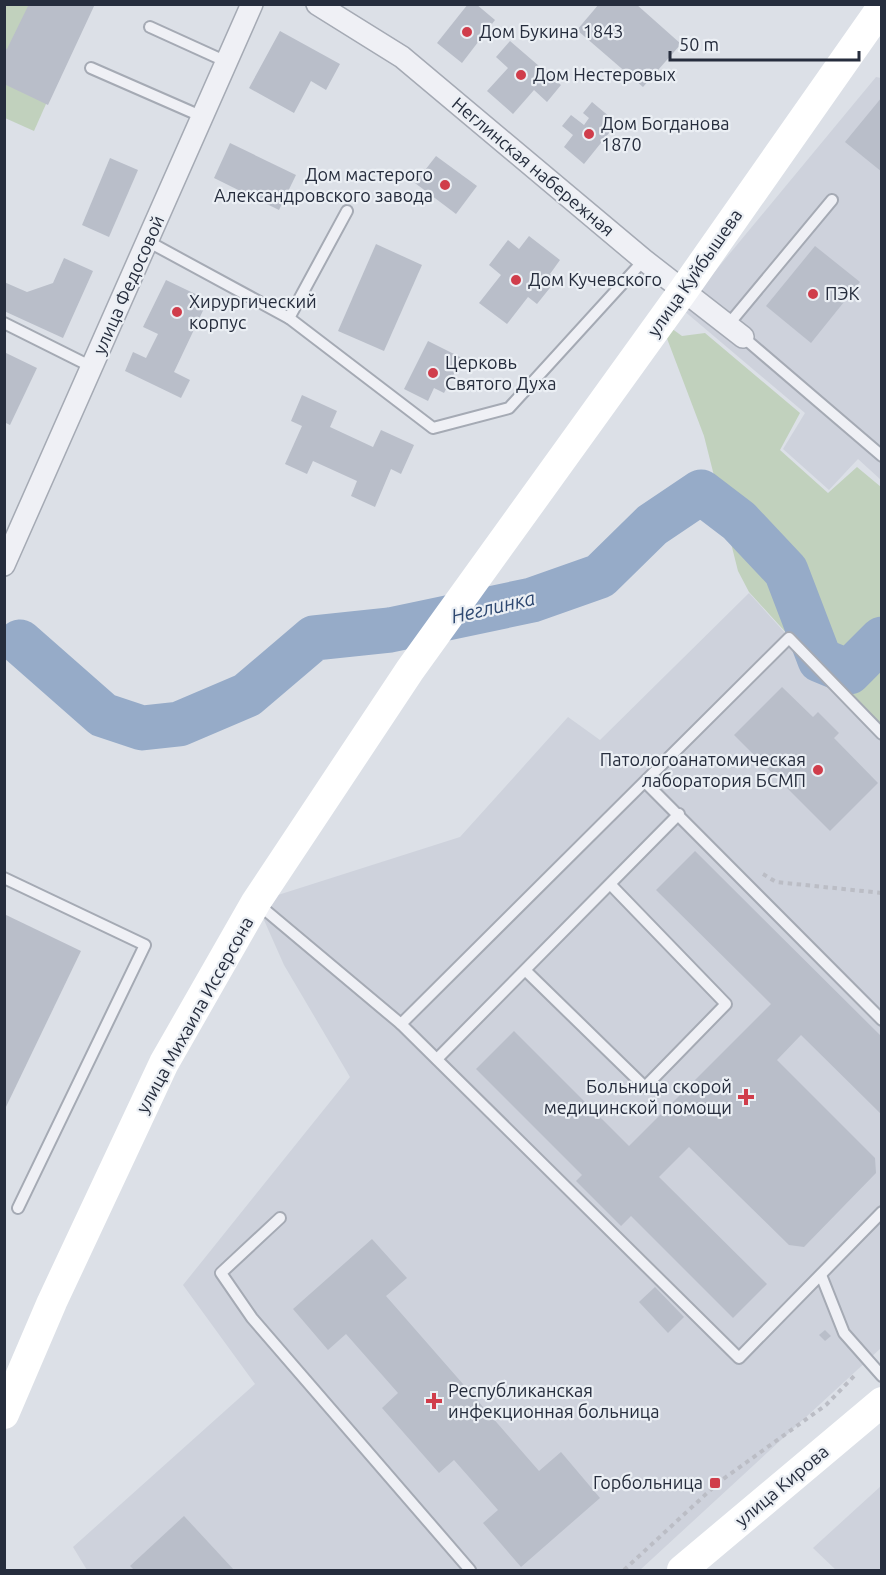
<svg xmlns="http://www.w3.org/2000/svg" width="886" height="1575" font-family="Ubuntu,sans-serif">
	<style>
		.built { fill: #ced2dc }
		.green { fill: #c1d1bd }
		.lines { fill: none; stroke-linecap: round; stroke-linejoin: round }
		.river { stroke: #96abc8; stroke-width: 45 }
		.building { fill: #b9bec9 }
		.service-casing { stroke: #a5aab4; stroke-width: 14 }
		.minor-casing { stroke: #a5aab4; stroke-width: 24 }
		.path { stroke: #bbbdc5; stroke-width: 4; stroke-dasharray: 4.5 4.5; stroke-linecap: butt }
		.service { stroke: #eff0f5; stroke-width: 10 }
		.minor { stroke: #eff0f5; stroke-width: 21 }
		.secondary { stroke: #fff; stroke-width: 30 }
		.poi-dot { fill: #d03d4b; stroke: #ebeff4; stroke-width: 2 }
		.labels { text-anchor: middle; stroke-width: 4.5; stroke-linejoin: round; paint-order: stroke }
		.poi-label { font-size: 18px; fill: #262d3d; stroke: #ebeff4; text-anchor: start }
		.street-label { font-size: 18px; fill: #262d3d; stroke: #ebeff4 }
		.water-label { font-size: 20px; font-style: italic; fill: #2f4971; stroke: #ebeff4 }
	</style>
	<rect width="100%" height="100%" fill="#dce0e7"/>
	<g class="built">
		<path d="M876,77L881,78V480L858,459L829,490L783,449L805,413L683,310Z"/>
		<path d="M749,593L881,739V1348L640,1570H87L73,1547L255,1384L183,1285L350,1077L284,965L256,902L460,837L568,717L600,740Z"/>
		<path d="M881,1486V1570H836L813,1548Z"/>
	</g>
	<g class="green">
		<path d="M5,5H90L34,131L5,118Z"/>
		<path d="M660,320L682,336L705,333L800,413L780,450L828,493L857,467L881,487V737L749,592L738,571L704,436Z"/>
	</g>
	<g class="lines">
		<path class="river" d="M20,642L103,715L142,728L179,724L247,695L314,638L390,630L532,600L600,576L652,525L701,492L739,521L786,571L820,660L849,672L882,639"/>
	</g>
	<g class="building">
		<path d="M29,4H95L48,105L4,84V48L7,49Z"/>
		<path d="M468,4H476L495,20L462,63L437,43Z"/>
		<path d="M599,4H636L681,44L643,87L577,30Z"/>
		<path d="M280,31L340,64L326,90L311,81L294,113L249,88Z"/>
		<path d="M510,41L561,85L547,102L534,90L513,114L487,91L508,68L496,57Z"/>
		<path d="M882,97V172L845,142Z"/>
		<path d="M592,102L617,123L584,164L564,147L573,135L562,126L571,115L584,125L589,118L583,113Z"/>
		<path d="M230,143L296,175L279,210L214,178Z"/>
		<path d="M436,156L477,186L456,214L415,183Z"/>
		<path d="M110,158L138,170L109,237L82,225Z"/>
		<path d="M529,236L560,260L550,274L557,279L537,304L528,297L507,324L479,303L501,275L489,265L508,240L519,249Z"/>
		<path d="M376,244L422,265L384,351L338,331Z"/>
		<path d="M815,246L860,282L811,343L766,306Z"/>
		<path d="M64,258L93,271L63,338L4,311V282L27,292L53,283Z"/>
		<path d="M166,280L208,300L174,372L190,380L181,398L125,371L133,352L146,358L158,334L143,327Z"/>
		<path d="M428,341L462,358L444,393L434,388L428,401L404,389Z"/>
		<path d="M4,352L37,368L10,425L4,422Z"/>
		<path d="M302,395L337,411L330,427L373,447L381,430L414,445L401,474L391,469L375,507L351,496L357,481L313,461L307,474L285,464L302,426L291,421Z"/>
		<path d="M782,687L813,717L818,712L839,733L834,738L878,783L830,831L734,735Z"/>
		<path d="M695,851L882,1037V1115L801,1035L777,1060L875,1158L876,1173L804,1247L789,1245L689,1147L659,1177L767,1284L733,1318L631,1216L621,1226L576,1181L582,1175L476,1069L514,1031L629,1146L771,1004L656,890Z"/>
		<path d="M4,914L81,951L4,1111Z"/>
		<path d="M372,1239L407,1278L386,1296L539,1471L561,1452L600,1498L521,1567L483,1523L498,1510L454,1460L439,1473L382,1408L398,1393L346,1334L328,1350L293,1309Z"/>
		<path d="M655,1287L684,1317L668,1333L639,1302Z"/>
		<path d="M825,1330L831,1336L825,1341L819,1335Z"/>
		<path d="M184,1516L234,1570H134L130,1566Z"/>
	</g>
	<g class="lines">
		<g class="service-casing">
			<g id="service">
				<path d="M150,27L227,62"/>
				<path d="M91,68L203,117"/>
				<path d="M149,242L289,318L433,428L509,408L644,260"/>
				<path d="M289,318L347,211"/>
				<path d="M4,323L92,367"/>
				<path d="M728,325L832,200"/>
				<path d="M743,337L882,456"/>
				<path d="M645,782L882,1020"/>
				<path d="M4,878L145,945L18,1208"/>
				<path d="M258,904L401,1024L739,1358L882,1212"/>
				<path d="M526,971L645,1087L726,1004L611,885"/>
				<path d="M401,1024L789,638L882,734"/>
				<path d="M437,1059L679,814"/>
				<path d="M280,1218L221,1273L252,1318L470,1570"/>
				<path d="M821,1275L844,1333L882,1376"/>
			</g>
		</g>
		<g class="minor-casing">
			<g id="minor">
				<path d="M317,4L402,57L644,260L743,337"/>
				<path d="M4,565L252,4"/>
			</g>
		</g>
		<g class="path">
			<path d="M763,874L776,882L882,893"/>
			<path d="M624,1570L719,1482L826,1405L857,1373"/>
		</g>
		<use href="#service" class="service"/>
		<use href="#minor" class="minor"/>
		<g class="secondary">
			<path d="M4,1414L52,1302L164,1063L256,902L410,670L683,291L882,7"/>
			<path d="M682,1570L882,1402"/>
		</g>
	</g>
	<g class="poi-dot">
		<circle cx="467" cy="32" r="6"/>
		<circle cx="521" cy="75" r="6"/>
		<circle cx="589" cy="134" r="6"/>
		<circle cx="445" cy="185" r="6"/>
		<circle cx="516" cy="280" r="6"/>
		<circle cx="813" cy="294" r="6"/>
		<circle cx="177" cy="312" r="6"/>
		<circle cx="433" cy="373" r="6"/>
		<circle cx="818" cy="770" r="6"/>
		<path d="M743 1088h6v6h6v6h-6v6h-6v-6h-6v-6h6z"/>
		<path d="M431 1392h6v6h6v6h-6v6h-6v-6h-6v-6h6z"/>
		<rect x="709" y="1477" width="12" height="12" rx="3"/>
	</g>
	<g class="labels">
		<g class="poi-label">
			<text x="479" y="38">Дом Букина 1843</text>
			<text x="533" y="81">Дом Нестеровых</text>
			<text x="601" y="130">Дом Богданова<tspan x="601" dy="21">1870</tspan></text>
			<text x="433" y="181" text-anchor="end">Дом мастерого<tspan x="433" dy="21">Александровского завода</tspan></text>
			<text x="528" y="286">Дом Кучевского</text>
			<text x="825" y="300">ПЭК</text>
			<text x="189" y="308">Хирургический<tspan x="189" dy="21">корпус</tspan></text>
			<text x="445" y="369">Церковь<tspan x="445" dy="21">Святого Духа</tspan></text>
			<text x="806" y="766" text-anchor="end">Патологоанатомическая<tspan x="806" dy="21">лаборатория БСМП</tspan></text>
			<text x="732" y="1093" text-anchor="end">Больница скорой<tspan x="732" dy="21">медицинской помощи</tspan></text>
			<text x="448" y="1397">Республиканская<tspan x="448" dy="21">инфекционная больница</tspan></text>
			<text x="703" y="1489" text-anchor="end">Горбольница</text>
		</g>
		<g class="street-label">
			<text transform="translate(533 167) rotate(40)" y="6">Неглинская набережная</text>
			<text transform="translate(695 273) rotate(-55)" y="6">улица Куйбышева</text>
			<text transform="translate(129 285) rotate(-66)" y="6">улица Федосовой</text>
			<text transform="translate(195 1015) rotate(-61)" y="6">улица Михаила Иссерсона</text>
			<text transform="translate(782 1486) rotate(-40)" y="6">улица Кирова</text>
		</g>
		<g class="water-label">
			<text transform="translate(493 607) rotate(-13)" y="7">Неглинка</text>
		</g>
	</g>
	<rect width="886" height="1575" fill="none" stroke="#262d3d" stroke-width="12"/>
	<path d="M670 51v9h189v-9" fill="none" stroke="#262d3d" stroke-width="3"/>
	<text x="679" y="51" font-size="18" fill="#262d3d" stroke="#ebeff4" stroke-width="4.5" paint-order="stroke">50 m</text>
</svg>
